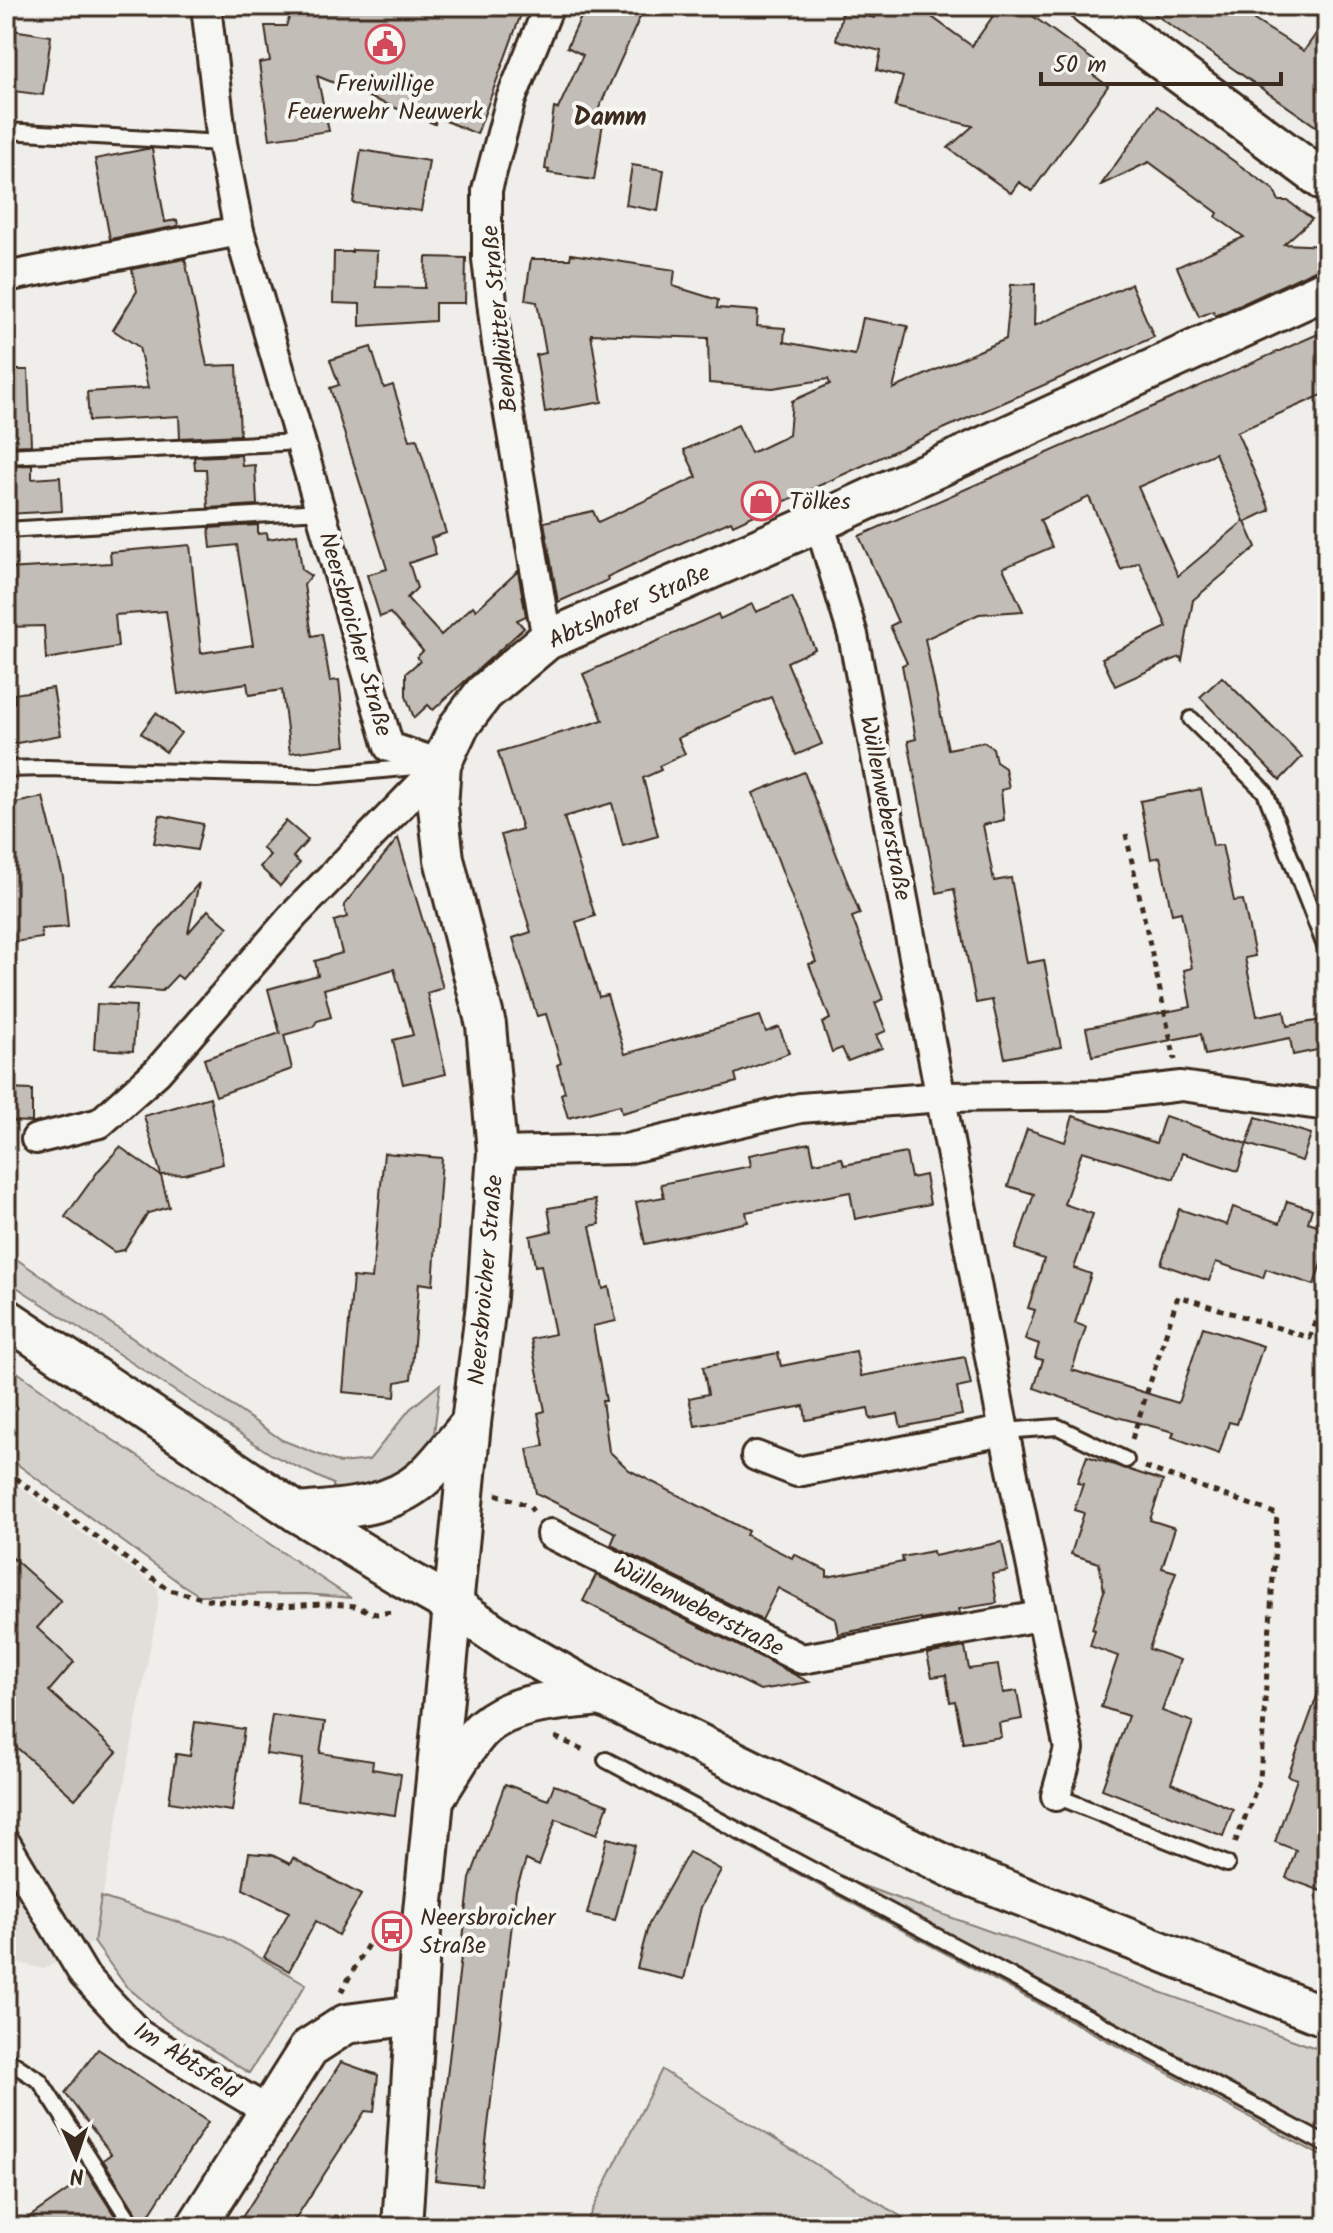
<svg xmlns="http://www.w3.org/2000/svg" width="1333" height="2233" font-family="Kalam,sans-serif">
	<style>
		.built { fill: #e2dfdb }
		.green { fill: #d4d1cc; stroke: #887e75; stroke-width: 2 }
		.building { fill: #c2bdb7; stroke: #3b2a1e; stroke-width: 2; fill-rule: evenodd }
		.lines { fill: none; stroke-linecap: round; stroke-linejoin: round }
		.lane-casing { stroke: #3b2a1e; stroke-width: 20 }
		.street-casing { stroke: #3b2a1e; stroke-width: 34 }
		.secondary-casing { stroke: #3b2a1e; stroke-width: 44 }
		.path { stroke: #3b2a1e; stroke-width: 5; stroke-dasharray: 6 6; stroke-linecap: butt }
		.lane { stroke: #f6f6f2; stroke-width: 14 }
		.street { stroke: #f6f6f2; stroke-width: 28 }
		.secondary { stroke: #f6f6f2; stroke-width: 38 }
		.labels { text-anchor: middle; stroke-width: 8; stroke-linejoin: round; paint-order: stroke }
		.poi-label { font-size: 24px; fill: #3b2a1e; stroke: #f6f6f2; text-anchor: start }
		.street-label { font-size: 24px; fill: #3b2a1e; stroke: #f6f6f2 }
		.neighbourhood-label { font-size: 26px; font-weight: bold; fill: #3b2a1e; stroke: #f6f6f2 }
	</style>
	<rect width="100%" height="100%" fill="#efeeea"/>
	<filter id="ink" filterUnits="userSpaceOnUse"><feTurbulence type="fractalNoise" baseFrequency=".0125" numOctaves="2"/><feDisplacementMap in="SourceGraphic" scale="16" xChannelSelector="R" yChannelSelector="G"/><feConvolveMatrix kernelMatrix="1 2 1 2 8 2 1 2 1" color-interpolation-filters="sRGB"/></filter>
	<g filter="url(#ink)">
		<path class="built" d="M6,1477L158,1588V1607L94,1942L44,1969L6,1960Z"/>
		<g class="green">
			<path d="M6,1252L282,1440L340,1463L369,1460L410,1409L440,1384L433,1442L412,1470L370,1493L333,1495V1484L272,1455L6,1280Z"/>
			<path d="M6,1364L101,1432L351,1598L306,1594L199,1595L181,1584L6,1456Z"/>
			<path d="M735,1840L1327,2052V2159Z"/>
			<path d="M101,1897L224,1937L306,1984L249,2073L166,2020L126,1986L94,1942Z"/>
			<path d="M662,2069V2070L918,2227H584Z"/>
		</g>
		<g class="building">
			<path d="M294,6H524L477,134L436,117L435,124L317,76L329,131L270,139L259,63L270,61L265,26H286Z"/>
			<path d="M586,6H645L596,115L604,116L594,180L548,173L549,170L545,169L554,108L558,109L583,55L567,47Z"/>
			<path d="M878,6H935L932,17L972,46L1000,6H1019L1096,62L1089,72L1108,86L1032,191L1019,182L1011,193L948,148L973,126L895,107L903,77L877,70L881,51L836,40L843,11L875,18Z"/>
			<path d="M1143,6H1263L1254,20L1304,51L1327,18V134Z"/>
			<path d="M6,29L51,36L43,95L6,90Z"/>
			<path d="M1157,106L1274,190L1279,201H1288L1312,219L1284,244L1327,246V260L1317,269L1240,305L1215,316L1213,311L1199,317L1177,267L1244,237L1216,217L1218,213L1149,162L1101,185Z"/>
			<path d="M146,149H152L165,222L177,220L178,226L110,239L95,159Z"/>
			<path d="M361,150L429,161L421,211L353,203Z"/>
			<path d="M632,165L664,170L658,211L626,205Z"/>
			<path d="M352,250L377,251L376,287L425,288L426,257L466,258L465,303H435V321L360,326V304L333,303L334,252H352Z"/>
			<path d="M571,254L675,270L673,286L718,300L717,308L758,311L757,326L785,328L784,342L855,355L863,318L908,326L893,389L1006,339L1011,285L1035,284L1034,326L1131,284L1154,337L934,433L733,525L731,521L649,557L607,577L608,580L558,602L544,522L593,511L598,522L697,477L684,450L738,425L751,453L789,435L792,401L830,384L828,379L773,388L709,383L708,338L591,334L602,402L545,412L536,355L546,353L537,302L525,300L531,259H570Z"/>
			<path d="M185,259L207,366L237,365L240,435L180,438L179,416L89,421L87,392L148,388L139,347L113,330L137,291L132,269Z"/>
			<path d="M1327,330V393L1237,432L1270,510L1245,522L1256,547L1193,600L1182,661L1180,657L1163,664L1115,686L1102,658L1167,627L1139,562L1121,570L1089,497L1040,520L1052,547L1003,568L1023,611L979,614L925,639L948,749L984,742L993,748L996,762L1005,768L1009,788L1001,790L1004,820L983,825L994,881L1011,878L1027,963L1044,960L1061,1047L1005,1058L992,1000L976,1003L954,889L937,893L908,741L916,739L902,665L907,663L890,626L898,622L859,536ZM1215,453L1244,521L1178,576L1138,487Z"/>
			<path d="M371,347L384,388L393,385L410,440L417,439L446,533L431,538L436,554L409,563L417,588L407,598L441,635L473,606L476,610L518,571L526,616L517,620L524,628L464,682L433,710L428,705L414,718L406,696V673L420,661L417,657L423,651L390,613L380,617L367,575L387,569L330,388L339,385L330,360Z"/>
			<path d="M6,370H28L31,445L6,446Z"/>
			<path d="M241,455L242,466L255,465L257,505L208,508L206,469H195L194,457Z"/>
			<path d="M32,465V479L60,477L62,511L6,514V466Z"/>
			<path d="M258,525V534L267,533L268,539L297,534L302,570L311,576L304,585L312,636L322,634L330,681L339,680L346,746L290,753L282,690L249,695L247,683L178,694L166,611L115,615L118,647L46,659L44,626L6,627V569L111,563L110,552L190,545L201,653L253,645L237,545L211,548L209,528Z"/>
			<path d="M792,597L815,649L787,662L822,744L796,755L771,697L678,738L685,754L659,766L661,770L643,778L658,836L623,846L612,803L564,817L595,916L576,922L599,997L607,995L625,1054L760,1016L766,1032L779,1027L789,1053L735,1074L737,1082L622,1113L620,1105L568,1118L561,1094L565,1092L557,1065L561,1063L546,1014L537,1016L513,938L531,932L501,835L522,829L498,752L603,720L583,674L718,614L720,619L752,604L756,612Z"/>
			<path d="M1222,677L1302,757L1280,780L1200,697Z"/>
			<path d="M53,688L61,735L6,745V703L15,702L14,694Z"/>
			<path d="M156,713L181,733L166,752L141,733Z"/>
			<path d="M804,772L860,914L852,917L883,999L875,1003L886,1031L876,1035L882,1048L848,1061L842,1048L832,1052L822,1023L830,1019L809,964L816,962L753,793Z"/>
			<path d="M1201,789L1213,846L1222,845L1234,901L1243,900L1255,956L1245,958L1257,1016L1284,1011L1287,1026L1327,1019V1048L1293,1055L1290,1038L1205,1055L1201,1034L1092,1056L1086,1028L1191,1007L1184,970L1192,968L1181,912L1172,914L1160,857L1151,859L1140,801Z"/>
			<path d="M43,797L63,877L68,927L41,929L42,938L6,943V805Z"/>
			<path d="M160,815L203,824L197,850L154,843Z"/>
			<path d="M286,821L308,840L293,857L300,863L280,886L260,867L270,855L262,848Z"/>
			<path d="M398,838L443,988L427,993L446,1074L403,1084L393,1040L413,1035L394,969L324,989L331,1017L317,1021L313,1027L284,1035L292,1069L216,1096L204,1059L280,1033L268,989L318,975L315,961L342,953L334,921L347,917L344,905Z"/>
			<path d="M199,883L188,933L208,910L228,927L182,979L177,975L162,991L109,987Z"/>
			<path d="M97,1004L136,1006L133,1051L94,1049Z"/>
			<path d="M6,1089L32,1090V1122L6,1121Z"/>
			<path d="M210,1097L223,1164L184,1174L161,1175L144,1116Z"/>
			<path d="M1073,1116L1156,1143L1165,1116L1247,1144L1238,1171L1182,1153L1174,1179L1082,1151L1064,1204L1093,1214L1074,1268L1091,1274L1075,1323L1086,1327L1072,1370L1178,1403L1203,1327L1263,1346L1237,1424L1229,1422L1219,1454L1172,1437L1174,1432L1117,1417L1034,1388L1043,1360L1035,1358L1039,1344L1025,1339L1035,1310L1028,1308L1044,1259L1015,1249L1034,1194L1008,1186L1027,1129L1065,1142Z"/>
			<path d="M1256,1117L1311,1134L1302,1161L1247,1144Z"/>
			<path d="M810,1143L814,1163L842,1158L844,1165L906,1153L911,1178L925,1175L930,1204L855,1219L850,1192L746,1212L748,1222L645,1244L636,1202L664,1197L661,1184L751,1166L749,1155Z"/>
			<path d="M120,1147L161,1176L169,1207L148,1213L124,1250L114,1252L65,1217L99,1170Z"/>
			<path d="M384,1153L442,1158L433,1285L419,1283L411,1379L396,1382L395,1397L343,1392L353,1277L372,1279Z"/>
			<path d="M595,1200L600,1224L590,1226L603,1289L609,1287L616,1321L593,1326L606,1401H602L609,1451L629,1470L748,1531L746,1535L792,1558L794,1554L827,1571V1577L903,1562L902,1557L933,1551L934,1556L1002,1542L1008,1571L992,1574L997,1603L959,1609L960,1613L921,1620V1618L838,1634L835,1618L778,1588L762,1620L611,1545L616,1533L536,1493L527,1449L544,1446L538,1413L545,1411L531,1339L555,1334L541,1265L535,1266L530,1236L552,1231L548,1208Z"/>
			<path d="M1287,1201L1312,1209L1308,1222L1327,1228V1245L1314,1285L1266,1269L1263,1278L1216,1262L1209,1281L1161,1264L1179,1209L1227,1225L1233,1207L1280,1223Z"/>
			<path d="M856,1351L861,1376L965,1357L971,1385L957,1388L962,1415L901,1427L898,1414L870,1419L868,1408L806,1420L804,1406L695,1426L689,1398L708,1394L703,1367L778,1353L781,1366Z"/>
			<path d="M1087,1456L1163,1481L1150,1520L1175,1528L1162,1568L1176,1572L1149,1649L1180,1660L1162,1711L1193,1722L1171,1783L1233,1809L1223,1836L1102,1789L1128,1716L1101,1707L1118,1656L1090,1646L1095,1630L1092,1629L1104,1591L1099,1563L1071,1554L1084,1513L1074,1510L1083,1484L1077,1483Z"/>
			<path d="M6,1552L61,1601L37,1628L74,1662L49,1691L117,1752L75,1799L6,1738Z"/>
			<path d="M596,1575L747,1650L809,1682L760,1690L683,1652L583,1601Z"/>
			<path d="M965,1647L969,1669L998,1665L1003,1693L1017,1691L1022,1719L999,1723L1001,1737L963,1743L955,1701L950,1702L946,1675L932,1677L927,1654Z"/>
			<path d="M1324,1677L1327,1678V1893L1286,1878L1296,1850L1275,1842L1297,1779L1288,1776Z"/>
			<path d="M272,1715L325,1722L320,1753L373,1761L372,1769L401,1774L395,1815L297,1801L303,1759L266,1754Z"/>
			<path d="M195,1722L244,1729L232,1811L169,1802L176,1754L190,1756Z"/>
			<path d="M505,1784L548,1800L554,1785L608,1805L597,1834L556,1819L539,1866L526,1860L516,1890L481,2185L435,2180L470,1879Z"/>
			<path d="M607,1838L635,1845L615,1920L587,1914Z"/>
			<path d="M689,1852L721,1870L701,1907L684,1979L637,1968L649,1923Z"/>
			<path d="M249,1853L272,1855L290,1864L293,1858L361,1895L338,1935L316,1921L289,1971L264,1957L289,1912L243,1889Z"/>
			<path d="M98,2049L208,2122L143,2224L103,2160L111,2154L65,2093Z"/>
			<path d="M341,2062L378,2075L374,2112L365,2111L290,2227H236Z"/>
			<path d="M86,2171L122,2227H15L81,2181L78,2177Z"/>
		</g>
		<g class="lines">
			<g class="lane-casing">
				<g id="lane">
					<path d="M6,131L222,143"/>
					<path d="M6,456L300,442"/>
					<path d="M6,530L321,511"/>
					<path d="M1191,719L1265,792L1327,951"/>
					<path d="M6,769L47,768L319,776L425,766"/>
					<path d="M1004,1431L1058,1427L1126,1460"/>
					<path d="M606,1760L1327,2145"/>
					<path d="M1056,1796L1227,1864"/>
					<path d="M6,2059L40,2081L134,2227"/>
				</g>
			</g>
			<g class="street-casing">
				<g id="street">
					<path d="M6,277L239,231"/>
					<path d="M819,522L853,635L1004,1431L1069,1749L1056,1796"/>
					<path d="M547,640L497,344L487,259V190L511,99L549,6"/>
					<path d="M36,1139L100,1123L157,1072L293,916L441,764L389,747L239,231L222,143L206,6"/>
					<path d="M497,1152L626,1149L800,1108L942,1097L1106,1095L1181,1086L1327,1106"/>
					<path d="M756,1456L797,1472L1004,1431"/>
					<path d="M551,1534L802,1659L1040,1616"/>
					<path d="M6,1844L84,1975L140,2035L268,2111"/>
				</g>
			</g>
			<g class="secondary-casing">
				<g id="secondary">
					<path d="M1089,6L1327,183"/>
					<path d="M6,1318L298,1513L402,1577L454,1606L508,1643L602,1696L958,1871L1327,2017"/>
					<path d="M298,1513C340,1509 389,1508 422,1479C440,1463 455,1441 471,1423"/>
					<path d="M438,1793C451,1774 467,1742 484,1727C515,1700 563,1701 602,1696"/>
					<path d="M196,2227L309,2048L346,2024L415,2015"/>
					<path d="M402,2227L421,1932L471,1423L487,1297L497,1152L486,1025L444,859L438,807L441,764L459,726L484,693L547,640L819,522L1327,289"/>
				</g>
			</g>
			<g class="path">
				<path d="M1126,834L1175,1060"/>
				<path d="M1132,1439L1178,1296L1310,1338L1327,1283"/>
				<path d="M1145,1467L1277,1514L1260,1779L1235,1843"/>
				<path d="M6,1471L169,1590L211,1600L272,1606L330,1604L355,1606L376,1614L391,1612"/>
				<path d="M496,1494L529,1506L533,1511"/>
				<path d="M555,1737L586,1751"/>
				<path d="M341,1992L386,1913"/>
			</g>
			<use href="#lane" class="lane"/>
			<use href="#street" class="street"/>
			<use href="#secondary" class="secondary"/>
		</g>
	</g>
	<defs>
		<g id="civic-ring" transform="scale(2)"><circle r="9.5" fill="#f6f6f2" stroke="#d1495b" stroke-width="1.5"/><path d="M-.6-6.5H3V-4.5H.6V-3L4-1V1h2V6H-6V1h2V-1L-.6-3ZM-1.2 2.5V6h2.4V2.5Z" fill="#d1495b"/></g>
		<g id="shop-ring" transform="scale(2)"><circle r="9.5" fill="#f6f6f2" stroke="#d1495b" stroke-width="1.5"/><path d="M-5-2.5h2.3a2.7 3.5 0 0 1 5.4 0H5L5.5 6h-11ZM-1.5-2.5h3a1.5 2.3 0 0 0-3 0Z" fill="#d1495b"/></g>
		<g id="bus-ring" transform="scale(2)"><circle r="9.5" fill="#f6f6f2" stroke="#d1495b" stroke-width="1.5"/><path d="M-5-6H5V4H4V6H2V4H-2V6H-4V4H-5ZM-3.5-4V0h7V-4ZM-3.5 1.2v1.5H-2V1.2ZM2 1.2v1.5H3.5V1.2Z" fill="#d1495b"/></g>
	</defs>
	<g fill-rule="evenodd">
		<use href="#civic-ring" x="385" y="44"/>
		<use href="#shop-ring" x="761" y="501"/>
		<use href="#bus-ring" x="392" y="1931"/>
	</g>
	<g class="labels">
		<g class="poi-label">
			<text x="385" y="91" text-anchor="middle">Freiwillige<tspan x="385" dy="28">Feuerwehr Neuwerk</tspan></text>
			<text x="789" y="509">Tölkes</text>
			<text x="420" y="1925">Neersbroicher<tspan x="420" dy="28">Straße</tspan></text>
		</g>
		<g class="street-label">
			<text transform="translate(499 319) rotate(-96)" y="8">Bendhütter Straße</text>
			<text transform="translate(629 606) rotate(-24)" y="8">Abtshofer Straße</text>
			<text transform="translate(356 634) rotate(74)" y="8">Neersbroicher Straße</text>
			<text transform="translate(886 808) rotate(79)" y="8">Wüllenweberstraße</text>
			<text transform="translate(485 1280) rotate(-85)" y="8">Neersbroicher Straße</text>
			<text transform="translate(699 1607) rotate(27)" y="8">Wüllenweberstraße</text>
			<text transform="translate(187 2060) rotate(33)" y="8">Im Abtsfeld</text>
		</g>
		<g class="neighbourhood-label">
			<text x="610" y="125">Damm</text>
		</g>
	</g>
	<rect width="1333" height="2233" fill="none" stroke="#f6f6f2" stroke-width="32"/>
	<rect x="16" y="16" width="1301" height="2201" fill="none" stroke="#3b2a1e" stroke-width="3" filter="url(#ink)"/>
	<g transform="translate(76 2157) rotate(177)" stroke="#f6f6f2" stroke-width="6" paint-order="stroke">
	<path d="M0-6L14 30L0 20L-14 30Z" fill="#3b2a1e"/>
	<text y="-12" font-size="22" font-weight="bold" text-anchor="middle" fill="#3b2a1e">N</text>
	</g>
	<path d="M1041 72v12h240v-12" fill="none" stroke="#3b2a1e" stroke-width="4"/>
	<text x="1053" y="72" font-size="24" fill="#3b2a1e" stroke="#f6f6f2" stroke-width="6" paint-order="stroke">50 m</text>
</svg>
